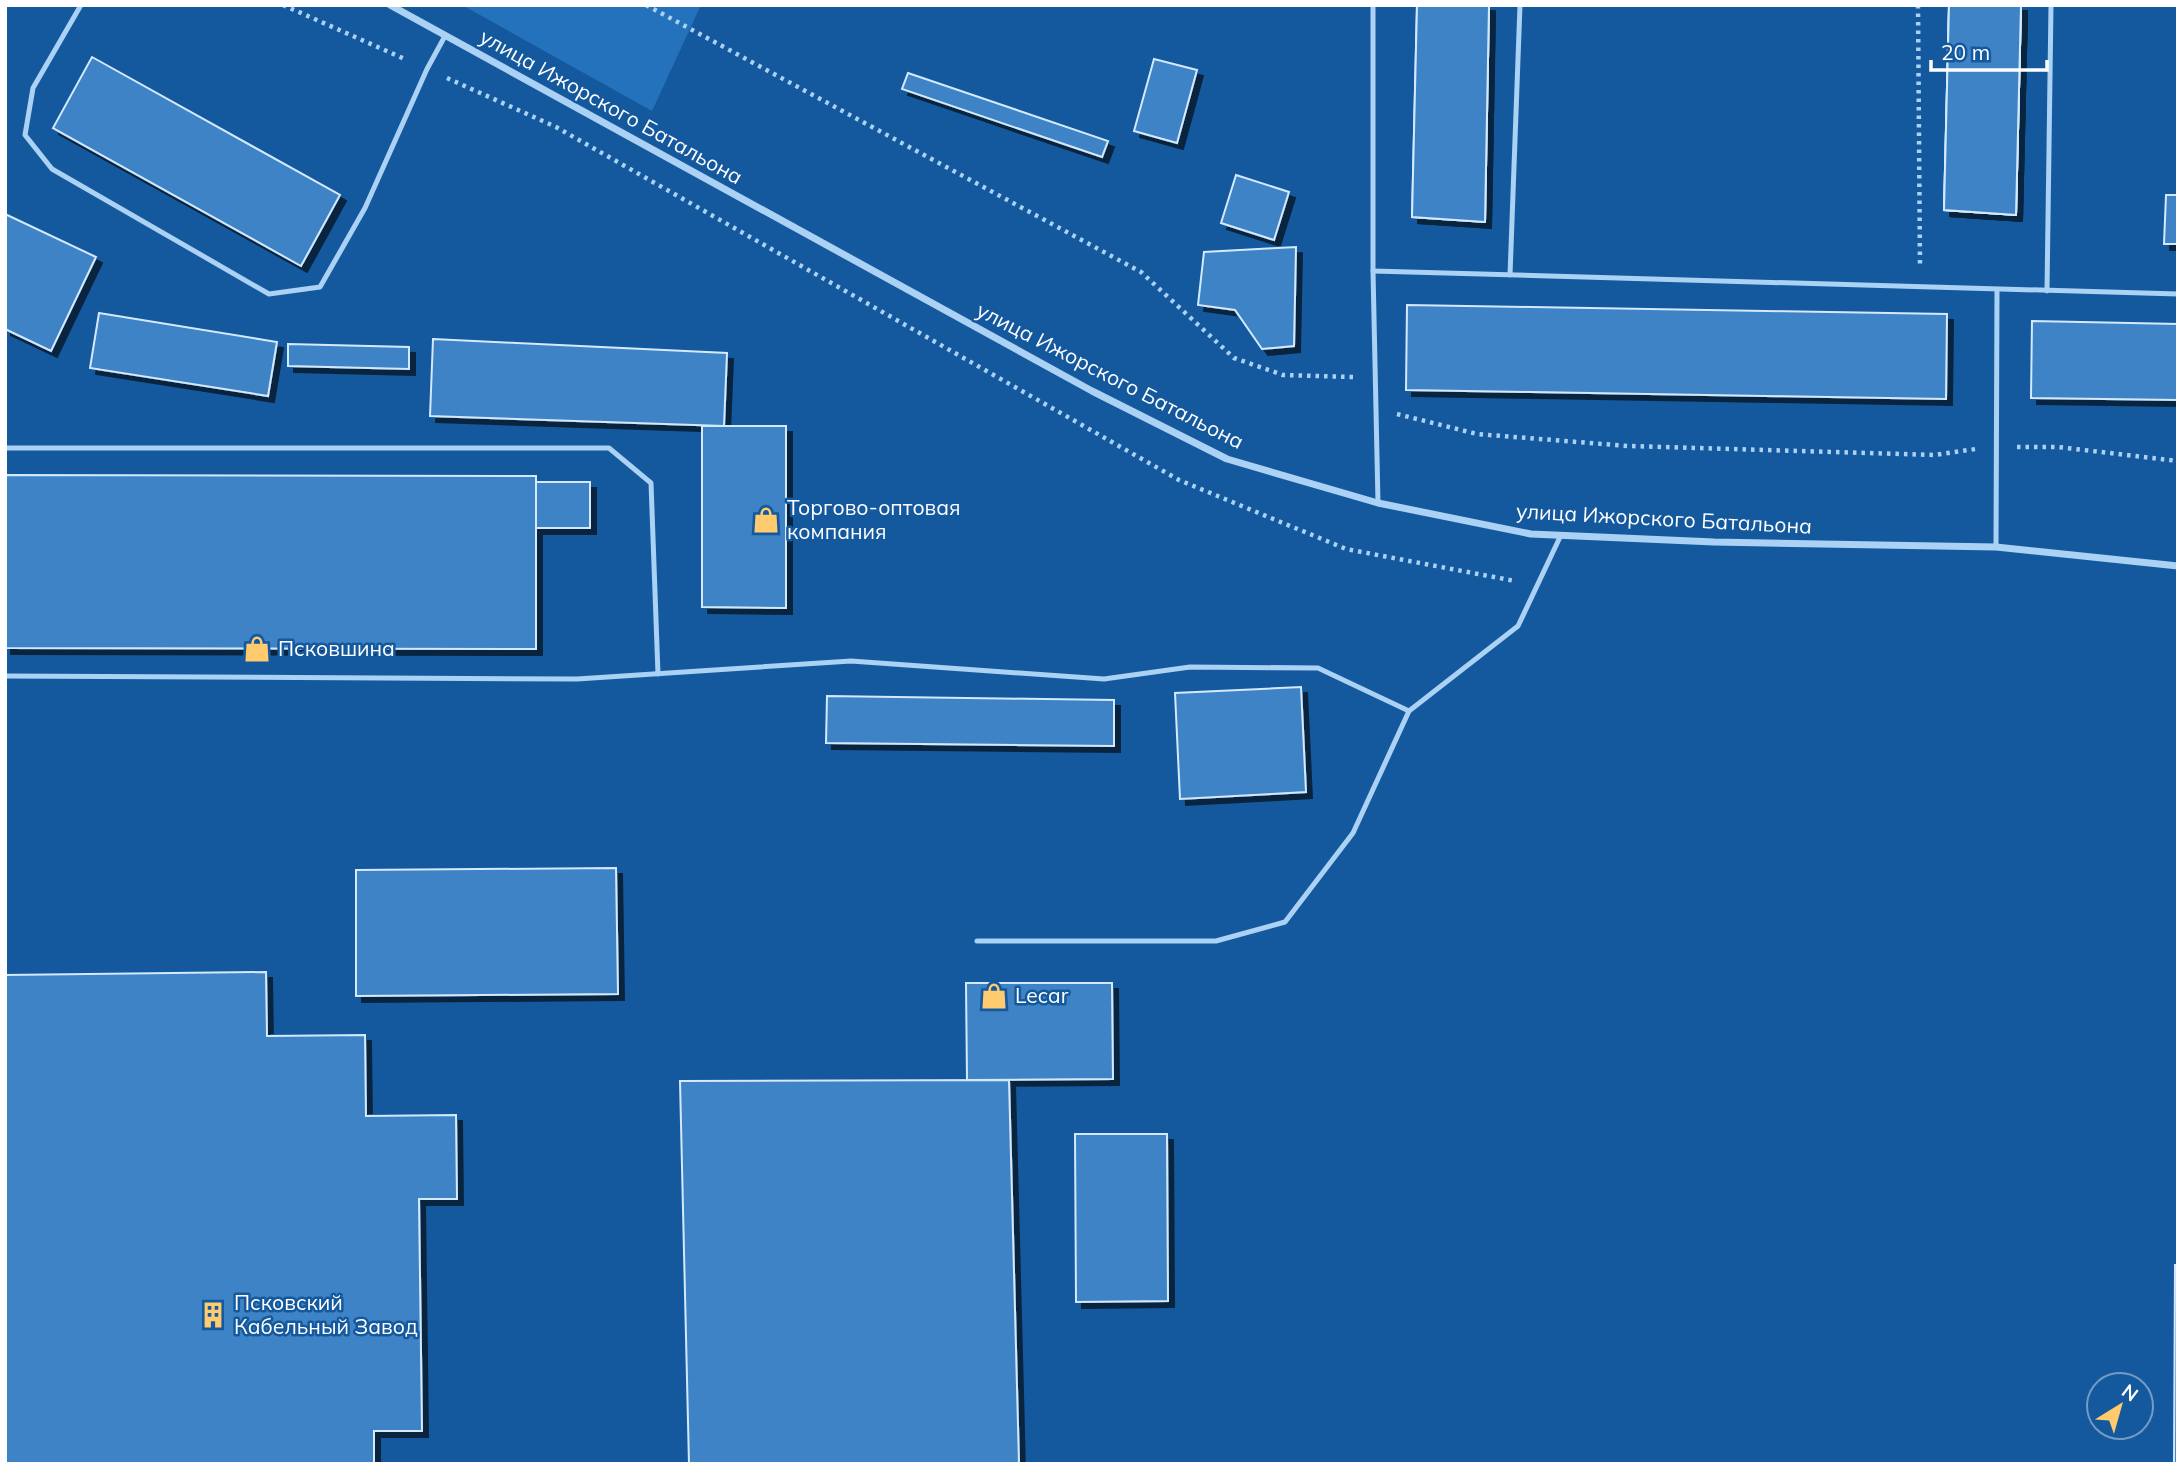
<svg xmlns="http://www.w3.org/2000/svg" width="2183" height="1469" font-family="Mulish,sans-serif">
	<style>
		.green { fill: #2372bb }
		.building { fill: #3d83c5; stroke: #d4e9fd; stroke-width: 2; filter: url(#shadow) }
		.lines { fill: none; stroke-linecap: round; stroke-linejoin: round }
		.path { stroke: #abd1f4; stroke-width: 4.5; stroke-dasharray: 3.5 5; stroke-linecap: butt }
		.lane { stroke: #abd1f4; stroke-width: 5 }
		.street { stroke: #abd1f4; stroke-width: 7 }
		.labels { text-anchor: middle; stroke-width: 5; stroke-linejoin: round; paint-order: stroke }
		.street-label { font-size: 21px; fill: #fff; stroke: #14599e }
		.poi-label { font-size: 21px; fill: #fff; stroke: #14599e; text-anchor: start }
	</style>
	<defs>
		<filter id="shadow"><feDropShadow dx="6" dy="6" stdDeviation="0" flood-color="#0009"/></filter>
	</defs>
	<rect width="100%" height="100%" fill="#14599e"/>
	<path class="green" d="M462,5H701L652,111Z"/>
	<g class="building">
		<path d="M1417,5H1489L1485,222L1412,217Z"/>
		<path d="M1417,5H1489L1485,222L1412,217Z"/>
		<path d="M1949,5H2021L2016,215L1944,210Z"/>
		<path d="M1949,5H2021L2016,215L1944,210Z"/>
		<path d="M1949,5H2021L2016,215L1944,210Z"/>
		<path d="M92,57L340,195L301,266L53,128Z"/>
		<path d="M1154,59L1197,70L1177,143L1134,131Z"/>
		<path d="M908,73L1108,141L1102,157L902,89Z"/>
		<path d="M1236,175L1289,192L1274,240L1221,223Z"/>
		<path d="M2166,195H2178V244H2164Z"/>
		<path d="M5,214L96,257L51,351L5,329Z"/>
		<path d="M1296,247L1294,346L1262,349L1235,310L1198,305L1204,252Z"/>
		<path d="M1407,305L1947,314L1946,399L1406,390Z"/>
		<path d="M99,313L277,342L268,396L90,368Z"/>
		<path d="M2032,321L2178,324V400L2031,398Z"/>
		<path d="M433,339L727,353L724,426L430,416Z"/>
		<path d="M288,344L409,347V369L288,366Z"/>
		<path d="M702,426H786V608L702,607Z"/>
		<path d="M5,475L536,476V649L5,648Z"/>
		<rect x="536" y="482" width="54" height="46"/>
		<path d="M1301,687L1306,792L1180,799L1175,693Z"/>
		<path d="M827,696L1114,700V746L826,743Z"/>
		<path d="M616,868L618,994L356,996V870Z"/>
		<path d="M266,972L267,1036L365,1035L366,1116L456,1115L457,1199H419L422,1431H374V1464H5V975Z"/>
		<path d="M966,983H1112L1113,1079L967,1080Z"/>
		<path d="M1009,1080L1019,1464H689L680,1081Z"/>
		<path d="M1075,1134H1167L1168,1301L1076,1302Z"/>
		<path d="M2175,1265H2178V1464H2174Z"/>
	</g>
	<g class="lines">
		<g class="path">
			<path d="M283,5L407,60"/>
			<path d="M646,5L1141,272L1234,358L1283,375L1353,377"/>
			<path d="M1918,5L1920,267"/>
			<path d="M447,78L556,127L1179,480L1346,549L1515,581"/>
			<path d="M1397,414L1477,434L1628,446L1934,455L1976,449"/>
			<path d="M2017,447H2058L2178,461"/>
		</g>
		<g class="lane">
			<path d="M81,5L33,88L25,135L52,169L269,294L320,287L365,208L427,69L445,36"/>
			<path d="M1373,5V271L1378,503"/>
			<path d="M1373,271L2178,294"/>
			<path d="M1510,275L1520,5"/>
			<path d="M2047,291L2051,5"/>
			<path d="M5,448H609L651,483L658,674"/>
			<path d="M1996,547L1997,290"/>
			<path d="M5,676L577,679L851,661L1104,679L1190,667L1318,668L1409,711"/>
			<path d="M977,941H1216L1285,922L1353,833L1409,711L1518,626L1561,535"/>
		</g>
		<path class="street" d="M390,5L1092,391L1227,459L1378,503L1531,534L1714,542L1996,547L2178,566"/>
	</g>
	<defs>
		<g id="shop-bare" transform="scale(2.1)"><path d="M-5-2.5h2.3a2.7 3.5 0 0 1 5.4 0H5L5.5 6h-11ZM-1.5-2.5h3a1.5 2.3 0 0 0-3 0Z" fill="#ffcb6e" stroke="#14599e" stroke-width="2.5" paint-order="stroke"/></g>
		<g id="building-bare" transform="scale(2.1)"><path d="M-4-6H4V6H1V3H-1V6H-4ZM-2.5-4.3h1.7v1.8h-1.7ZM.8-4.3h1.7v1.8H.8ZM-2.5-1h1.7V.8h-1.7ZM.8-1h1.7V.8H.8Z" fill="#ffcb6e" stroke="#14599e" stroke-width="2.5" paint-order="stroke"/></g>
	</defs>
	<g fill-rule="evenodd">
		<use href="#shop-bare" x="766" y="520"/>
		<use href="#shop-bare" x="257" y="649"/>
		<use href="#shop-bare" x="994" y="996"/>
		<use href="#building-bare" x="213" y="1315"/>
	</g>
	<g class="labels">
		<g class="street-label">
			<text transform="translate(611 107) rotate(29)" y="7">улица Ижорского Батальона</text>
			<text transform="translate(1110 376) rotate(27)" y="7">улица Ижорского Батальона</text>
			<text transform="translate(1664 519) rotate(3)" y="7">улица Ижорского Батальона</text>
		</g>
		<g class="poi-label">
			<text x="787" y="515">Торгово-оптовая<tspan x="787" dy="24">компания</tspan></text>
			<text x="278" y="656">Псковшина</text>
			<text x="1015" y="1003">Lecar</text>
			<text x="234" y="1310">Псковский<tspan x="234" dy="24">Кабельный Завод</tspan></text>
		</g>
	</g>
	<rect width="2183" height="1469" fill="none" stroke="#ffffff" stroke-width="14"/>
	<g transform="translate(2120 1406) rotate(37)"><circle r="33" fill="#14599e" stroke="#729bc5" stroke-width="2"/>
	<path d="M0-5L12 26L0 18L-12 26Z" fill="#ffcb6e"/>
	<text y="-10" font-size="19" font-weight="bold" text-anchor="middle" fill="#ffffff">N</text>
	</g>
	<path d="M1931 60v10h116v-10" fill="none" stroke="#ffffff" stroke-width="3.5"/>
	<text x="1941" y="60" font-size="21" fill="#ffffff" stroke="#14599e" stroke-width="5" paint-order="stroke">20 m</text>
</svg>
